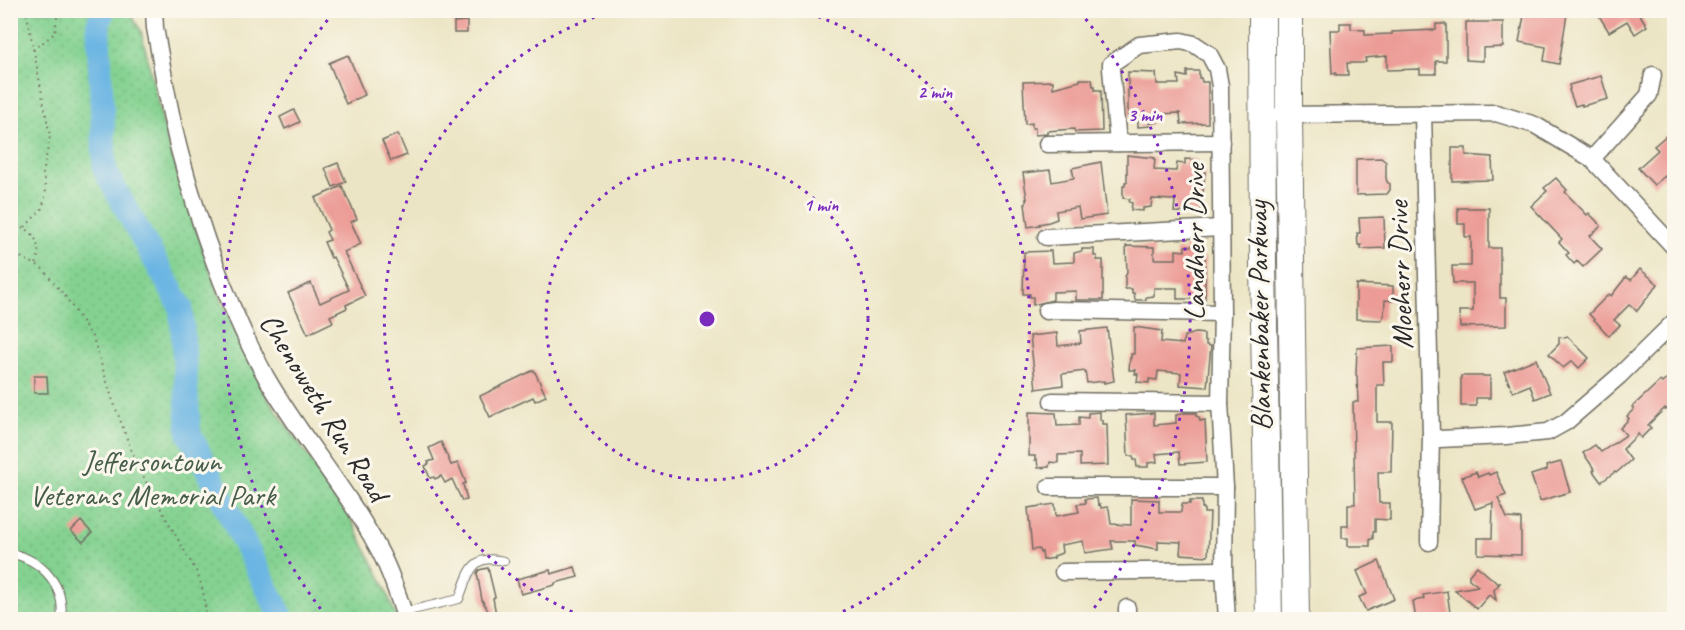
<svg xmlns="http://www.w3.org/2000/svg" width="1685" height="630" font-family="Caveat,sans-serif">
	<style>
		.grass { fill: url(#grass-dots); stroke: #587e5e; stroke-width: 1.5 }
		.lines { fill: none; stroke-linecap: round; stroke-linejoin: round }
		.river { stroke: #6ab5e3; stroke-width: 24 }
		.building { fill: #ec9b96 }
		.service-casing { stroke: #6f6c61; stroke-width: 10 }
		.minor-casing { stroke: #6f6c61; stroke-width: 19 }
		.primary-casing { stroke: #6f6c61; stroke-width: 28 }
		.path { stroke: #6f6c61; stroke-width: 2; stroke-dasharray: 1.5 4.5; stroke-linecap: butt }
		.service { stroke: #fff; stroke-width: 8 }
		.minor { stroke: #fff; stroke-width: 16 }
		.primary { stroke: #fff; stroke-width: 26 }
		.ring { fill: none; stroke: #7b2cbf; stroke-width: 3; stroke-dasharray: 3 6 }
		.labels { text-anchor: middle; stroke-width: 6; stroke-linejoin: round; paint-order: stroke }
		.street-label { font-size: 30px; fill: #2b2b2b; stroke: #fbf7ec }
		.park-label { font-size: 30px; fill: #465d4a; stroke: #fbf7ec }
		.centre { fill: #7b2cbf; stroke: #fbf7ec; stroke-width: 3 }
		.ring-label { font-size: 18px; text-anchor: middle; font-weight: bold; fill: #7b2cbf; stroke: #fbf7ec; stroke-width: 6; stroke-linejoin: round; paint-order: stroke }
	</style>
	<defs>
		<pattern id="grass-dots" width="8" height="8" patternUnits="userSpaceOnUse" patternTransform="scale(1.5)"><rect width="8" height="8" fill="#84d291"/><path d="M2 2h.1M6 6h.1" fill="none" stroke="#72b47d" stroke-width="1.8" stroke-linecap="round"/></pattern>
	</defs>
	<rect width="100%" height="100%" fill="#fbf7ec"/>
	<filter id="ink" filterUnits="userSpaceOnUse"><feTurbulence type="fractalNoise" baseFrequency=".0167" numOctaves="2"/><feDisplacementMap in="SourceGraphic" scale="12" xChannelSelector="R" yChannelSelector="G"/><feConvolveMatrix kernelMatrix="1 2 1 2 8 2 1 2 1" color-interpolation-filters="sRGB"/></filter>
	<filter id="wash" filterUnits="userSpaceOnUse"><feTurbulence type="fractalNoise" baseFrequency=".008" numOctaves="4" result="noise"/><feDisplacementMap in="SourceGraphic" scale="24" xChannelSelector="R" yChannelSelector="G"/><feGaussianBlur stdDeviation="1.35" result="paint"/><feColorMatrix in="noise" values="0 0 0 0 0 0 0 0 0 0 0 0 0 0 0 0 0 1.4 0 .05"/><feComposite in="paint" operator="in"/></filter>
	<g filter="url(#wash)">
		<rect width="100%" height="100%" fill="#ece5c5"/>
		<path class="grass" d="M10,11H129L141,31L167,141L216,288L269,400L348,514L383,583L397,619H11Z"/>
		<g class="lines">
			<path class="river" d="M103,10L98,25L105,171L181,307L189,433L283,620"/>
		</g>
		<g id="blocks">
			<g class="building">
				<path d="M1525,10H1554V12L1567,14L1559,64L1544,61L1546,47L1519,42Z"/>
				<path d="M1604,10H1644L1639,13L1647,26L1635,34L1627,21L1609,32L1598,14Z"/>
				<path d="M467,21V33H454V22Z"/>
				<path d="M1466,22H1503V47L1483,48V61L1466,60Z"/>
				<path d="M1340,23H1351V29L1365,30V35L1392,34V32L1436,30V24H1446V61H1436V74H1420V69L1387,70V56L1365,58L1366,62L1362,63H1347L1348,75H1336V73L1332,74L1330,30H1340Z"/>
				<path d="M348,55L365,95L346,104L329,63Z"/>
				<path d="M1187,71H1199V78H1201L1202,82H1208V123L1181,124L1180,113L1157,114L1158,122L1149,123L1150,126L1138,127V119H1135V116H1128V72L1156,73L1157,84H1179L1178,75L1187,77Z"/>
				<path d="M1601,76L1608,99L1582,106V104L1575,106L1569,90L1570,89L1569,85Z"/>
				<path d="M1080,79H1092L1093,86H1095V90H1101L1102,131L1075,132L1074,129L1047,131V134L1035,135V128H1032V123L1025,124L1023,82L1053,81V88L1080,81Z"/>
				<path d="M294,110L300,122L285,129L280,117Z"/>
				<path d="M1674,129V187L1665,176L1654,185L1638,168L1658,150L1654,146Z"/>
				<path d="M398,134L407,155L391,161L382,141Z"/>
				<path d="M1452,148H1466V155L1492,157L1493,180L1452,181Z"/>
				<path d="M1127,155L1155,158L1154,170L1176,171L1177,163L1185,164V159L1197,160V167L1199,168V172H1205L1201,213L1174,212L1175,200L1152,199L1151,207L1143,208V211L1131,210L1132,203L1129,202L1130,199L1123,198V186H1125V182H1127Z"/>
				<path d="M1381,158L1386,162V178L1387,182L1390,184V190L1387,194L1356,195V159Z"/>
				<path d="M1101,162L1107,215L1080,219L1078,207L1056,211L1057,219L1049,222L1039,224L1040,225L1028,227L1025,204H1026V199H1027L1023,173L1050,170L1052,182L1074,178L1072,168Z"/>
				<path d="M338,163L346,182L333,187L325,168Z"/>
				<path d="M1556,178L1567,190L1565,192L1587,215L1589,213L1601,226L1590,236L1602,249L1583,267L1577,261L1574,264L1566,255L1569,253L1559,242L1562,239L1531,206L1547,191L1544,188Z"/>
				<path d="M342,186L357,219L351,222L361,244L344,252L365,296L346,305L347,308L330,316L333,322L308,334L288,293L311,283L320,303L349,290L333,257L331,258L324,242L330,240L326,232L329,230L315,198Z"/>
				<path d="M1458,208H1489V248H1500V298H1506V326L1460,327L1459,311H1473V283H1453L1452,266H1471V237H1465V224H1458Z"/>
				<path d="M1384,217L1385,248L1361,249V245H1358L1357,233H1360L1359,218Z"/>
				<path d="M1126,246L1154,247V259H1176V250L1185,251V246H1197V254L1199,253V258L1205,257V299H1177V288H1154V296L1146,297V300H1135L1134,293H1132V289H1125V277L1127,273Z"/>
				<path d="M1082,249H1094V256H1097V260H1103V300H1076V291L1053,292V300L1033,305V297H1030V294H1023L1024,252L1051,251L1052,263L1074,262V253L1082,251Z"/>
				<path d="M1640,269L1658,284L1637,311L1629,305L1614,320L1620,325L1609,336L1589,314L1609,294L1611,296L1626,277L1631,280Z"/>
				<path d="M1356,284L1393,286V301L1385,300L1384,316L1381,320L1356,319Z"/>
				<path d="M1134,327L1162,331L1161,342L1183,344L1184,336L1196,333L1204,334V341H1206V345L1211,346L1207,387L1180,385L1181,373L1158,371L1157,380L1149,379V383L1137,382L1138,374H1135L1136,370H1129L1130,358H1131V354H1134Z"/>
				<path d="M1107,328L1114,381L1104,383V381L1087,383L1085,371L1062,374L1063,385L1036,389L1030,336L1057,333L1058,346L1081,343L1080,331Z"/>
				<path d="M1567,336L1589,358L1579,368L1572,361L1563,368L1549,354L1559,344V337L1565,338Z"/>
				<path d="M1393,346V362H1383L1384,385H1377V422H1392L1391,472H1378L1379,503H1390V520L1375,519V532H1373V539H1370V546H1348V538H1342V526H1348V504H1355L1353,402H1358L1357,376L1356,375L1357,348Z"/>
				<path d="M1536,359L1550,393L1535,399L1530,385L1513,392L1504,372Z"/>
				<path d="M534,370L546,396L535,401L533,397L490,417L480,396Z"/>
				<path d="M1674,372V402L1666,410L1665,408L1648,425L1651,428L1641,438L1638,434L1623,449L1631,460L1616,473L1615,472L1601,482L1593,471L1595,470L1583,453L1595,445L1601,452L1626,435L1620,428L1629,419L1627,416L1634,409L1632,407L1660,381L1662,383Z"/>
				<path d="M34,376H47L48,393H34Z"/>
				<path d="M1461,376H1490V398H1476V406H1461Z"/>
				<path d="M1029,412L1056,413L1057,426L1079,425V417L1088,418V413L1100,412V420H1102V424H1107L1108,465L1080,466V454L1058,455V463L1050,462L1049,467L1038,468L1037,459L1035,460V456H1029Z"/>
				<path d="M1154,413V425L1176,423V415L1185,413H1196V416L1199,417L1200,421L1205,420L1207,462L1180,464L1179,452L1156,454L1157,462L1148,463V467H1137L1136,460H1134L1133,456H1128L1126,415Z"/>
				<path d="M441,442L451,465L458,463L466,483L463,484L467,500L462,501L452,479L445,483L441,476L435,479L434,477L430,478L425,466L429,464L428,462L434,460L429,448Z"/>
				<path d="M1561,462L1570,492L1540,501L1531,475L1547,470L1546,466Z"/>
				<path d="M1476,472L1478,477L1488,473L1489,475L1496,472L1506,495L1498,498L1507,518L1521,519V555L1478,554V538H1492L1493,503L1475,509L1462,477Z"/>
				<path d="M1097,498L1098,505L1100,504L1101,508L1107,507L1109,509L1111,524L1131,525V499L1159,500V512H1181L1182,504H1190V501H1202V508H1204V513H1210L1208,556L1180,554L1181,542L1158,541V549L1135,545V541H1111L1113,549L1085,553L1083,541L1061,545L1062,553L1054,556V558L1043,560L1042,552L1040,553L1039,549L1032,550L1028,508L1055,504L1056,516L1079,512L1077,504L1086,503L1085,499Z"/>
				<path d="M81,521L92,533L83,542L71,531Z"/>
				<path d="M1379,561L1394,599L1366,611L1359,597L1367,594L1357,571Z"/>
				<path d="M1477,566L1497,583H1500L1494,590L1496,600L1489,595L1477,609L1455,590L1478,586L1469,579V575Z"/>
				<path d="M575,567L578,577L555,583V585L521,594L517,579L550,570L551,574Z"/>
				<path d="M488,568L495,597L493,598L497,620H493L482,600L477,573L479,570Z"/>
				<path d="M1447,591L1451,620H1416L1413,601L1424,599L1423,595Z"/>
			</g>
		</g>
	</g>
	<g filter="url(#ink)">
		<use href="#blocks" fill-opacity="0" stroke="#6f6c61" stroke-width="1.5"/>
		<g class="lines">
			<g class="service-casing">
				<g id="service">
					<path d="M10,553C42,560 66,585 61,620"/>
					<path d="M404,612L459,599C469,573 471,553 504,561"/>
				</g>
			</g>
			<g class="minor-casing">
				<g id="minor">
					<path d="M154,10L155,28C163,70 169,112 180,153C201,231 227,306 266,377C300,436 346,488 378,548C390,570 398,595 406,620"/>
					<path d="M1423,113L1431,435L1429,542"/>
					<path d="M1280,115L1496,113L1535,125L1592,159L1674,247"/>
					<path d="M1118,143L1111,69V64L1139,45L1181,41L1194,44L1209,54L1217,69L1220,86L1222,313L1220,403L1225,487L1224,570L1227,620"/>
					<path d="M1047,144L1221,142"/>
					<path d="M1592,159L1649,95L1653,75"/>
					<path d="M1046,237L1221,228"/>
					<path d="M1046,311L1054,310L1222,313"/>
					<path d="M1052,401L1220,403"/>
					<path d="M1431,435L1439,439L1506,436L1548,432L1566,422L1619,376L1674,322"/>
					<path d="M1049,487H1225"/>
					<path d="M1063,572L1224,570"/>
					<path d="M1127,620V608"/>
				</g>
			</g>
			<g class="primary-casing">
				<g id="primary">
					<path d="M1262,10L1263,263L1269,620"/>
					<path d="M1289,10V115L1296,620"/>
				</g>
			</g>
			<g class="path">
				<path d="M33,50L55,33L57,18L66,10"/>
				<path d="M10,226C25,224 37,235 38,249C39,254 37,260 36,265"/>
				<path d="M25,227L42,209L46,193L43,174L50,136L26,10"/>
				<path d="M10,252L41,267L65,296L93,338L112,398L130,447L148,486L197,573C204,589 205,603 206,620"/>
			</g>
			<use href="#service" class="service"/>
			<use href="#minor" class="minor"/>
			<use href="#primary" class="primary"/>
		</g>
	</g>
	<g class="ring">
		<circle cx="707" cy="319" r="161"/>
		<path d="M589 619A322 322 0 0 1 613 11M801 11A322 322 0 0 1 825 619"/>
		<path d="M326 616A483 483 0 0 1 334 12M1080 12A483 483 0 0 1 1088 616"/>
	</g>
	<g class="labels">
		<g class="street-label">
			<text transform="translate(1194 242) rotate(-90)" y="10">Landherr Drive</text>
			<text transform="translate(1400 275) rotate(-92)" y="10">Moeherr Drive</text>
			<text transform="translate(1259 316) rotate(-91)" y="10">Blankenbaker Parkway</text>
			<text transform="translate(324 407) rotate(58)" y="10">Chenoweth Run Road</text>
		</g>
		<g class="park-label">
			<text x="152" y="471">Jeffersontown<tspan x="152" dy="34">Veterans Memorial Park</tspan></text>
		</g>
	</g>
	<circle cx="707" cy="319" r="9" class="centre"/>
	<g class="ring-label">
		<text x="935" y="98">2 min</text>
		<text x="1145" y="121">3 min</text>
		<text x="821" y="211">1 min</text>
	</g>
	<rect width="1685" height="630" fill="none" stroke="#fbf7ec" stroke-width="36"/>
</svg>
